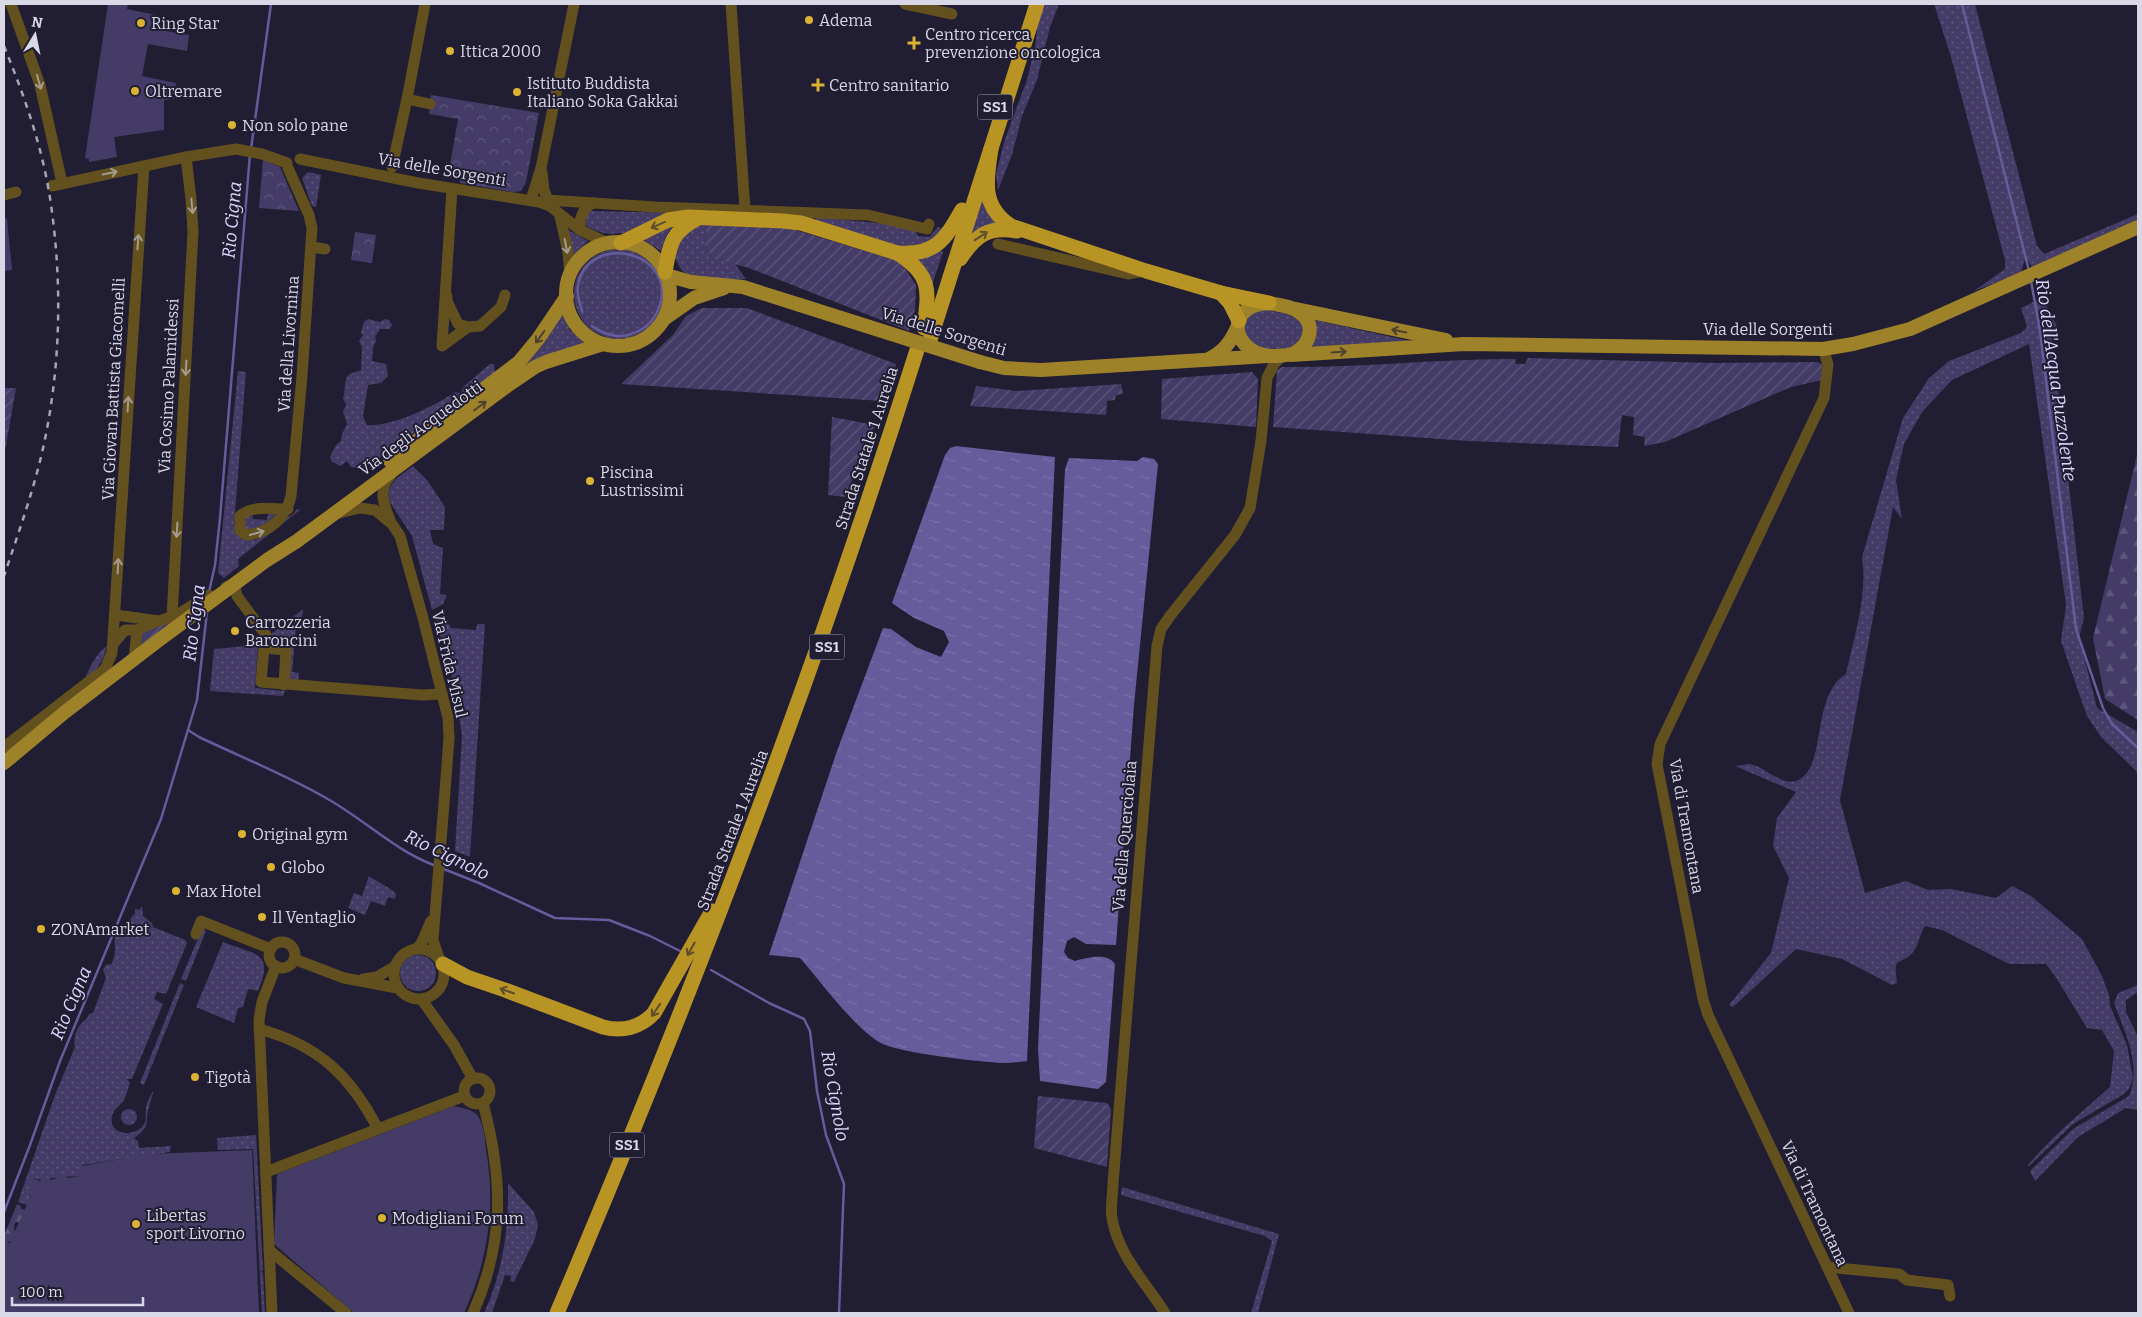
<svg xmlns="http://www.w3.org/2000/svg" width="2142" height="1317" font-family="Bitter,serif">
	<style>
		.grass { fill: url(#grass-dots) }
		.forest { fill: url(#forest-firs) }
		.park { fill: url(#park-crowns) }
		.garden { fill: url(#garden-furrows) }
		.pitch { fill: #443c66 }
		.water { fill: url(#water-ripples) }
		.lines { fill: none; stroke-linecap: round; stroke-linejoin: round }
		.stream { stroke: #665b9b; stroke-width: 2.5 }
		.minor { stroke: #62511e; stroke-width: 11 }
		.major { stroke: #9e822a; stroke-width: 14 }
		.highway { stroke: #b79424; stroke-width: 15 }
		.rail { stroke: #a6a4b5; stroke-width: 2.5; stroke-dasharray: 6 6; stroke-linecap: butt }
		.major-bridge { stroke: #9e822a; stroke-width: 14 }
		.oneway { stroke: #a39b8d }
		.oneway2 { stroke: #5d4d2d }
		.oneway3 { stroke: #4d4030 }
		.poi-dot { fill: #dab333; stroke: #211d33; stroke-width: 2 }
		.labels { text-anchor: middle; stroke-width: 4; stroke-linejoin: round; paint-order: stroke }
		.shield { fill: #211d33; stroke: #a2a0b1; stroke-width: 1 }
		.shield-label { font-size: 15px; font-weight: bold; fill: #d9d8e7 }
		.poi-label { font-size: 16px; fill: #d9d8e7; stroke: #211d33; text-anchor: start }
		.street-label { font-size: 16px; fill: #d9d8e7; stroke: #211d33 }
		.water-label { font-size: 18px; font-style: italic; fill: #dcd7fd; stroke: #211d33 }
	</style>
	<defs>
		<pattern id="grass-dots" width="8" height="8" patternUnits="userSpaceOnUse" patternTransform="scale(1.25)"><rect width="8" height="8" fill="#443c66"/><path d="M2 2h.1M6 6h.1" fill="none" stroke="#5e577c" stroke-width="1.8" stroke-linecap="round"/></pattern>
		<pattern id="forest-firs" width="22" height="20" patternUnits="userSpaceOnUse" patternTransform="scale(1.25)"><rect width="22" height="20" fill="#443c66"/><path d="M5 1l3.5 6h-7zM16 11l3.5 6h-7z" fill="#5e577c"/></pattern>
		<pattern id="park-crowns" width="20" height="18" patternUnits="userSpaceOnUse" patternTransform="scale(1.25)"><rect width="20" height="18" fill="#443c66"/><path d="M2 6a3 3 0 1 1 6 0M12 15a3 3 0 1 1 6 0" fill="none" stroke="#5e577c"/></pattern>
		<pattern id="garden-furrows" width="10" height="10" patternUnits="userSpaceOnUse" patternTransform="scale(1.25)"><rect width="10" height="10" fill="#443c66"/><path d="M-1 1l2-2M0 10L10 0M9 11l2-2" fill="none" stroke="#5e577c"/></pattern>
		<pattern id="water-ripples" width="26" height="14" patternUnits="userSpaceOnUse" patternTransform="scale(1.25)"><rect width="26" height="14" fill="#665b9b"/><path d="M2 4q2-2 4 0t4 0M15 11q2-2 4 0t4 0" fill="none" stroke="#7b72a9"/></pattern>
	</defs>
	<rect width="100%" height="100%" fill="#211d33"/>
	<g class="grass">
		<path d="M1045,4H1059L1050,27L1037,80L1022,116L1012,155L998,190L996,174L1005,139L1027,80L1036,42L1038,19Z"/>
		<path d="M1934,4H1975L2037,246L2044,254L2138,214V219L2037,265L2032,267L2027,259L2024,261L2021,273L1974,291L2005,269V260L1951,57Z"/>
		<path d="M308,172L321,175L316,207L312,206L302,178Z"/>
		<path d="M981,198L1000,224L974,233L971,228Z"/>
		<path d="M591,211L681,213C651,224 616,246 585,225L587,212Z"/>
		<path d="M816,217L887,224L915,230L918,236L929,237L938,227L946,229L932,243L897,249L816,221Z"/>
		<path d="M678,222C668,230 664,239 661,251L641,238Z"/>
		<path d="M706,224L705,245L711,258L735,264L746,279C729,280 702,282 687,274C682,272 679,266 677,262C667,244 690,227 706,224Z"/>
		<path d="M566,229L588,241L574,254Z"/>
		<path d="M939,249L943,252L932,285L916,259Z"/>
		<circle cx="619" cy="294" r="45"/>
		<path d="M2042,298L2057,326L2051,328L2084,618L2079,637L2097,708L2138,732V775L2136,771L2101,737L2087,716L2061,641L2066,605L2029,344L1952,380L1922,412L1904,444L1896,480L1902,519L1893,507L1840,800L1865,893L1906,881L1928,890L1951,889L1996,898L2012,886L2031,896L2082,939L2102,976L2109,995L2110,1006L2127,1045L2133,1078L2129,1089L2124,1094L2073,1124L2028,1167V1165C2053,1135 2081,1113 2110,1087L2114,1051L2102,1030L2087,1028L2055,976L2046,964H2009L1942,930L1925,926C1920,933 1919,945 1913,952C1899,968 1893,953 1897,983L1892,985L1842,959L1796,949L1733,1007L1729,1005L1771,953L1789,878L1773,846L1777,818L1796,792L1735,766C1739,766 1746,764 1750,764C1766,767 1784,789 1800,779C1827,763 1811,695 1846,674C1854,637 1868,595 1862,557L1903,418L1929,378L1949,361L2021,333L2027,327L2021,308Z"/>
		<path d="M1260,309C1279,313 1309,313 1304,339C1286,353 1269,352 1249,344L1242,329L1246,317Z"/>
		<path d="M561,312L570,330L585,344C559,350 536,357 515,372Z"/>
		<path d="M368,319L380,322L385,319L389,320L392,325L390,329H380L375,337L376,341L373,347L372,361L386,364L388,376L381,383L368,385L363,416L367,425C392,427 435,406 455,392L461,393L464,386L490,364H494L495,373L367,467L361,469L351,467L347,461L340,466L331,461L330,457L336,445L341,441L342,434L347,424L343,411L346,405L343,398C346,392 343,379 349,375C352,372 357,372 361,370L362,347L359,341L363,335L361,332L364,322Z"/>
		<path d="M1314,320L1410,341L1312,347L1316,337Z"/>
		<path d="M238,371L246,372L234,525L241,536L256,540L293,514L297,509L300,510L238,559L239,566L224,578L218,573Z"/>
		<path d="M413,466L427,480L445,507L444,530H430L433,544L443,548L440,594L447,595L443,604L432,610L412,536L389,501C386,483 400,476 413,466Z"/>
		<path d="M252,514L253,519L267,520L268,514H276L259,531L244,529L245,516Z"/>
		<path d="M303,609L302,617H297L292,672L299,673L298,682L288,681L291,645L266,643L265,639Z"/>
		<path d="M439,618L446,619L451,628L476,630L477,624H485L470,857L455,851L462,736L455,688L436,620Z"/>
		<path d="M258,645L255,688L285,691L283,696L210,691L214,649Z"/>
		<path d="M107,646C104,661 97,670 85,679C89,668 97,652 107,646Z"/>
		<path d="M369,876C377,882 390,887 396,894L395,899L388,897L385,906L371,901L365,915L348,908L354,893L362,896Z"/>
		<path d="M142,906L143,916L152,923L153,927L185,940L187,943L167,992L166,994L157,992L154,999L163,1004L132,1079H127L130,1083C128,1088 127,1093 125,1098C122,1105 113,1108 112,1117C108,1136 136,1138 144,1124C147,1120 145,1115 146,1109C146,1103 150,1097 153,1091C153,1096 150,1101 149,1107C144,1124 152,1125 134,1138L138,1141L139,1148L171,1146L170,1152L82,1165L83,1176C75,1177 69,1176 62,1177C52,1177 44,1182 34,1178L33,1191L27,1205L18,1202L55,1095L75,1047C73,1040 76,1028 82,1023C85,1019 87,1020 89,1014L93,1013L106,978L103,970L106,965L112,964C113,960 115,955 115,951C115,939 112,931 125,926L130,931L132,925L130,922L131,918L135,914V909L139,910Z"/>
		<path d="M204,928L206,931L186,981L181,979L202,929Z"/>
		<path d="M223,942C254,955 275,951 258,991L248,989L243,1007L238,1008L234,1023L196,1007Z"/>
		<circle cx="418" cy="973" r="18"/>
		<path d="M180,983L184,985L144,1085L140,1083Z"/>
		<path d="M2138,985V992L2126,1000V1012L2138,1037V1110L2126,1108L2078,1137L2035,1181L2030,1171L2073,1129L2129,1096C2142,1065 2125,1033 2114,1003L2118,993Z"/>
		<circle cx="129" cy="1117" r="8"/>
		<path d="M256,1135L263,1270L261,1271L263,1274L265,1313H262L253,1149L218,1150L217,1138Z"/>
		<path d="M508,1183L534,1212L538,1224L535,1239L514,1282L510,1281L511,1276L505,1275L492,1313H484C503,1272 509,1228 508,1183Z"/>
		<path d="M1122,1187L1279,1234L1258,1313H1251L1272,1241L1265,1236L1121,1195Z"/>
	</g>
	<g class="forest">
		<path d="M2138,451V720L2105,699L2093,638Z"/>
		<path d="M17,1204L21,1206V1209L26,1210L19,1223L16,1222L14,1225L15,1232L13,1241L8,1242L13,1247L4,1308V1236Z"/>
	</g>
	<g class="park">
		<path d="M431,95L539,113L526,182L521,191L513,192L460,183V179L448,177L458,119L429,114Z"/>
		<path d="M263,160L280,167L299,211L259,208Z"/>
		<path d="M355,232L376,235L372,263L351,260Z"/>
	</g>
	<g class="garden">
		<path d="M706,224L789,228L901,262L916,285L915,310L909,331L749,268L711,258L705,245Z"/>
		<path d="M702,308H747L896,364L886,398L882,401L621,384L673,335L686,316Z"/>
		<path d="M1528,358L1714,363L1817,362L1822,364L1824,373L1822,380L1791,387L1665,442L1644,446L1645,437L1633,435L1634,417L1622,415L1618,447L1468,441L1273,427L1277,370L1282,367C1360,368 1437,359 1515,359L1516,364H1525Z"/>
		<path d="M1252,372L1258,379L1256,427L1161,419L1162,379Z"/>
		<path d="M1121,384L1123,394L1116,395L1115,400L1107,401L1106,415L970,406L976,386L1017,391Z"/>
		<path d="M4,388H16L4,457Z"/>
		<path d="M832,417L875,425L845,497L828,495Z"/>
		<path d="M172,622L138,650L139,632Z"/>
		<path d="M1038,1096L1107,1103L1111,1109L1107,1167L1034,1148Z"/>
	</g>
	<g class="pitch">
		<path d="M108,4H128L127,9L156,15L154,29L189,35L187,51L148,44L142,76L176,83L174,99L164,100V130L114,137L117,157L89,162V159L85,158Z"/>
		<path d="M7,218L12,270L4,271V219Z"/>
		<path d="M454,1106C462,1108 473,1109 478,1116C484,1126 485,1139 486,1150C496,1206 488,1261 464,1313H354L274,1244L277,1174Z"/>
		<path d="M252,1150L259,1313H4V1256L33,1191L31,1186L33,1178L40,1181L43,1175L51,1180L57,1178L61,1172L68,1178L82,1176V1166L149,1154Z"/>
	</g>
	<g class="water">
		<path d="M956,446L1055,457L1027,1061C1019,1062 1011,1063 1004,1063C981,1062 896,1053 879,1042C853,1026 821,982 800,958L769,955L837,751L883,628L891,629L916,647L941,657L949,642L944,631L914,618L892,603L945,455L950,448Z"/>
		<path d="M1143,457L1154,459L1158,464L1134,705L1116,945L1086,944L1074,937L1067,941L1064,952L1068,958L1075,961C1086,958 1107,952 1115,964L1106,1082L1098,1089L1040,1081L1038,1049L1065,469L1069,458L1137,461Z"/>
	</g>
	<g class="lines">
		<g class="stream">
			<path d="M1962,4L2029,271"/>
			<path d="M251,149L271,4"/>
			<path d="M2031,281L2040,331L2076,629L2103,708L2112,724L2138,748"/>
			<path d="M582,311C580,303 576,294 578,285C588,232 676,250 660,305C655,321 643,331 628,335C614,338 603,334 592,326"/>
			<path d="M209,592L215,565L220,518L250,154"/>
			<path d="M188,730L199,737C241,757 286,775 326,798C364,819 395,851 436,866"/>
			<path d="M441,868L479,883L555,918L609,920L650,936L682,952"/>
			<path d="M711,970L769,1003L804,1019L810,1031L817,1091L826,1135L844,1184L839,1313"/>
			<path d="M4,1212L30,1145L60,1061L161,819L197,700L207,612"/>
		</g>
		<g class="minor">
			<path d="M11,4L40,85L62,183"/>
			<path d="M425,4L407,99L430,104"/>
			<path d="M731,4L745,210"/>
			<path d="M905,4L952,14"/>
			<path d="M300,159L418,183L539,202L550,206L580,230L610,244"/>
			<path d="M392,167L407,99"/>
			<path d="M288,168L309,215L312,228L302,376L291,496C286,518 269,533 246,535L240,530V516C252,505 272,509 288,509"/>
			<path d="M542,172L544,190L550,206"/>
			<path d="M52,186L186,157L236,149L262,154L287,163"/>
			<path d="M452,189L442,346L468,327L480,326L501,307L505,295"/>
			<path d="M4,195L16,192"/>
			<path d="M531,200L541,168L574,4"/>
			<path d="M547,200L656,207L868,215L927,229L929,224"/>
			<path d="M560,216L568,252L570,276"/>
			<path d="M580,230C579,218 582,209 593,203"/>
			<path d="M998,244L1128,274L1144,271"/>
			<path d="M312,247L325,249"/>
			<path d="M447,296V301L458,324L468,327"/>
			<path d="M1823,349L1828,364L1824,398L1660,744L1657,764L1703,999L1708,1015L1849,1313"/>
			<path d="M339,513L360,508L375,510L392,524L400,536L423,618L448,718L449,738L445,791L433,940L439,958"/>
			<path d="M390,520C383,503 378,489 391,475"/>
			<path d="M226,587L234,584L237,596L266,635"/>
			<path d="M116,615L159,621L177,615L209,595"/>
			<path d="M172,617L193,232L191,199L186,157"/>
			<path d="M114,643L125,630H137L157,621"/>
			<path d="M134,660L137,630"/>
			<path d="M284,685L286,650L264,648L261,682L422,695L442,694"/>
			<path d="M4,747L105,669L112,653L144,166"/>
			<path d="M196,934L201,921L271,949"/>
			<circle cx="282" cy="955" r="13"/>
			<circle cx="419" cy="974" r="25"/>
			<path d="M416,949L421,944L431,921"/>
			<path d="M294,959L344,978L397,988"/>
			<path d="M363,979L377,977L394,967"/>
			<path d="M422,1000L454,1045L473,1079"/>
			<path d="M259,1029C318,1045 350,1075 378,1129"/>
			<circle cx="477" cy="1091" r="13"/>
			<path d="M266,1172L464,1096"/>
			<path d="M269,1250L346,1313"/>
			<path d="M1827,1267L1899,1274L1907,1280L1948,1285L1950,1296"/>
			<path d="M272,1313L259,1020L262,1002L276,966"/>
			<path d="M473,1313C505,1241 503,1178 483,1103"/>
			<path d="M1165,1313C1146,1283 1118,1255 1112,1218C1110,1208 1113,1195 1113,1183L1157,646L1161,629L1170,616L1235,535L1250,508L1261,441L1267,378L1274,364L1283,355"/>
		</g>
		<g class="major">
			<circle cx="618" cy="294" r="52"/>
			<path d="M666,275L691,282L743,287L800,305"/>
			<path d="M1269,303C1279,305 1291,306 1299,312C1316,323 1311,343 1296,352C1290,356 1284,355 1277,356C1232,358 1221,305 1269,303Z"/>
			<path d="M1296,309L1446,340"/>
			<path d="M664,319L694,298L724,288"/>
			<path d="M1291,355L1464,344L1823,349L1853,344L1910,329L2138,227"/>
			<path d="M1209,359C1224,351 1230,343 1237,328"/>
			<path d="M980,362L1004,368L1041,370L1268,356"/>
			<path d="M390,461L519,362L538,339L567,296"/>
			<path d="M4,763L65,712L159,640L267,560L297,541L507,386L535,367L546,362L603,344"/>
		</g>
		<g class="highway">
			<path d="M991,149C986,181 981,206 1011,226L1146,271L1221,293L1269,303"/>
			<path d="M621,243L668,220L688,217L783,221L801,223L897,253C935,256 945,240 962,210"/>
			<path d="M897,253C932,275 929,290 924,328"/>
			<path d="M960,259C976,235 988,226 1017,231"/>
			<path d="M665,272C670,244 671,232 698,218"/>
			<path d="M1221,293L1230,303L1239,321"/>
			<path d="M930,340L1037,4"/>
			<path d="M443,964L467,977L505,990L603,1027C622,1032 640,1028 654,1013L712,911"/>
			<path d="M557,1313C691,998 814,677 917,350"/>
		</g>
		<path class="rail" d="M4,46C24,95 42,146 50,198C63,283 61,373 41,457C31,498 17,537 4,576"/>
		<path class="major-bridge" d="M800,305L980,362"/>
	</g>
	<defs><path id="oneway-shaft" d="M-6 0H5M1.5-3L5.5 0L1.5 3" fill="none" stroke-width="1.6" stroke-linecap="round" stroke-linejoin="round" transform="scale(1.25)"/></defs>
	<g class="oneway">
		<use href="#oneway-shaft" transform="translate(39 82) rotate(74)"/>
		<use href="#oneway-shaft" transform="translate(110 173) rotate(-12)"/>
		<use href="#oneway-shaft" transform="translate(192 206) rotate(85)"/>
		<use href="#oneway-shaft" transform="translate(138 242) rotate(-86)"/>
		<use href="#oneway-shaft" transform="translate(566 246) rotate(79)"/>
		<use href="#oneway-shaft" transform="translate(186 368) rotate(93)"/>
		<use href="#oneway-shaft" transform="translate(128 404) rotate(-87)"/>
		<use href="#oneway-shaft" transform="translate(177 530) rotate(93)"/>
		<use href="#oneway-shaft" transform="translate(257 533) rotate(-16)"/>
		<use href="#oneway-shaft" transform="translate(118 566) rotate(-87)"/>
	</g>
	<g class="oneway2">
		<use href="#oneway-shaft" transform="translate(658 225) rotate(156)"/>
		<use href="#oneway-shaft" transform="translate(981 236) rotate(-33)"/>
		<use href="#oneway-shaft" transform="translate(691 949) rotate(119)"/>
		<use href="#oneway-shaft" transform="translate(507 991) rotate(-161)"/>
		<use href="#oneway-shaft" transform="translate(656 1010) rotate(124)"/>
	</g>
	<g class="oneway3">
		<use href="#oneway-shaft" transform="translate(1399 331) rotate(-168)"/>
		<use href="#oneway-shaft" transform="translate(540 337) rotate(126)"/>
		<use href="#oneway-shaft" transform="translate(1339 352) rotate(-4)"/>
		<use href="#oneway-shaft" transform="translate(480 406) rotate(-37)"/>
	</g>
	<g class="poi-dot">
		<circle cx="809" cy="20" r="5"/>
		<circle cx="141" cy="23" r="5"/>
		<path d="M911.5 35.5h5v5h5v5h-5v5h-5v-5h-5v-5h5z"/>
		<circle cx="450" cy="51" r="5"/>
		<path d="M815.5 77.5h5v5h5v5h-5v5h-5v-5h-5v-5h5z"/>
		<circle cx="135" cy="91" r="5"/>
		<circle cx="517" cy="92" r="5"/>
		<circle cx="232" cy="125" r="5"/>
		<circle cx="590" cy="481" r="5"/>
		<circle cx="235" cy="631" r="5"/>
		<circle cx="242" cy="834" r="5"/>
		<circle cx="271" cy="867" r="5"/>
		<circle cx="176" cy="891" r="5"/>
		<circle cx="262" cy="917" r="5"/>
		<circle cx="41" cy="929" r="5"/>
		<circle cx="195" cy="1077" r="5"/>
		<circle cx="382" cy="1218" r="5"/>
		<circle cx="136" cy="1224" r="5"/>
	</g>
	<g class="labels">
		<g class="shield">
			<rect x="977.5" y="94.5" width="35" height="25" rx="4"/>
			<rect x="809.5" y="634.5" width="35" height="25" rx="4"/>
			<rect x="609.5" y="1132.5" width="35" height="25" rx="4"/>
		</g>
		<g class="shield-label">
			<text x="995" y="112">SS1</text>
			<text x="827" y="652">SS1</text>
			<text x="627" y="1150">SS1</text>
		</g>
		<g class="poi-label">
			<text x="819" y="26">Adema</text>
			<text x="151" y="29">Ring Star</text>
			<text x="925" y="40">Centro ricerca<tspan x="925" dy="18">prevenzione oncologica</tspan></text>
			<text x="460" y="57">Ittica 2000</text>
			<text x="527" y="89">Istituto Buddista<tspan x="527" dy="18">Italiano Soka Gakkai</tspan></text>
			<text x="829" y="91">Centro sanitario</text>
			<text x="145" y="97">Oltremare</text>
			<text x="242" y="131">Non solo pane</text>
			<text x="600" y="478">Piscina<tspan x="600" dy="18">Lustrissimi</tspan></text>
			<text x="245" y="628">Carrozzeria<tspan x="245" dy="18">Baroncini</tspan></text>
			<text x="252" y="840">Original gym</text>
			<text x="281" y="873">Globo</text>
			<text x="186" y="897">Max Hotel</text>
			<text x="272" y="923">Il Ventaglio</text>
			<text x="51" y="935">ZONAmarket</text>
			<text x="205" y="1083">Tigotà</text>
			<text x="146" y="1221">Libertas<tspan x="146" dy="18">sport Livorno</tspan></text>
			<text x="392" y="1224">Modigliani Forum</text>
		</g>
		<g class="street-label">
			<text transform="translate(442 169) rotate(10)" y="6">Via delle Sorgenti</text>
			<text x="1768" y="335">Via delle Sorgenti</text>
			<text transform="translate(944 331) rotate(17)" y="6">Via delle Sorgenti</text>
			<text transform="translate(288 344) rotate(-86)" y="6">Via della Livornina</text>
			<text transform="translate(168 386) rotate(-87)" y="6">Via Cosimo Palamidessi</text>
			<text transform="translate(113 389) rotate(-87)" y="6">Via Giovan Battista Giacomelli</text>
			<text transform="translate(420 428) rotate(-36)" y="6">Via degli Acquedotti</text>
			<text transform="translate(866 448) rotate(-72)" y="6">Strada Statale 1 Aurelia</text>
			<text transform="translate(450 664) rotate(77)" y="6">Via Frida Misul</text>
			<text transform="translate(1687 826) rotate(80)" y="6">Via di Tramontana</text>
			<text transform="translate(732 830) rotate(-69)" y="6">Strada Statale 1 Aurelia</text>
			<text transform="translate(1124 836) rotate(-85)" y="6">Via della Querciolaia</text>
			<text transform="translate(1815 1203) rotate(65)" y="6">Via di Tramontana</text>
		</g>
		<g class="water-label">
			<text transform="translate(232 220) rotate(-85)" y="6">Rio Cigna</text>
			<text transform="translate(2056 380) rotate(82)" y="6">Rio dell'Acqua Puzzolente</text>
			<text transform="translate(194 623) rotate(-83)" y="6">Rio Cigna</text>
			<text transform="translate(447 855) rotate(26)" y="6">Rio Cignolo</text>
			<text transform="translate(71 1003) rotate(-67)" y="6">Rio Cigna</text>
			<text transform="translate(835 1096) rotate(80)" y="6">Rio Cignolo</text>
		</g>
	</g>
	<rect width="2142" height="1317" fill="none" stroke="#d9d8e7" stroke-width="10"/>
	<g transform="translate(35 35) rotate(10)" stroke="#211d33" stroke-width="4" paint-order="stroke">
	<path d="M0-4L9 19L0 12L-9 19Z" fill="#d9d8e7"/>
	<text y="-8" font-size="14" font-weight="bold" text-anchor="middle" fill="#d9d8e7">N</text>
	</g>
	<path d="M12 1297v8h131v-8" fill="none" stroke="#d9d8e7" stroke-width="2.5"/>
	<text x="20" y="1297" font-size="15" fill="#d9d8e7" stroke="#211d33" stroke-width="4" paint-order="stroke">100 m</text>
</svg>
